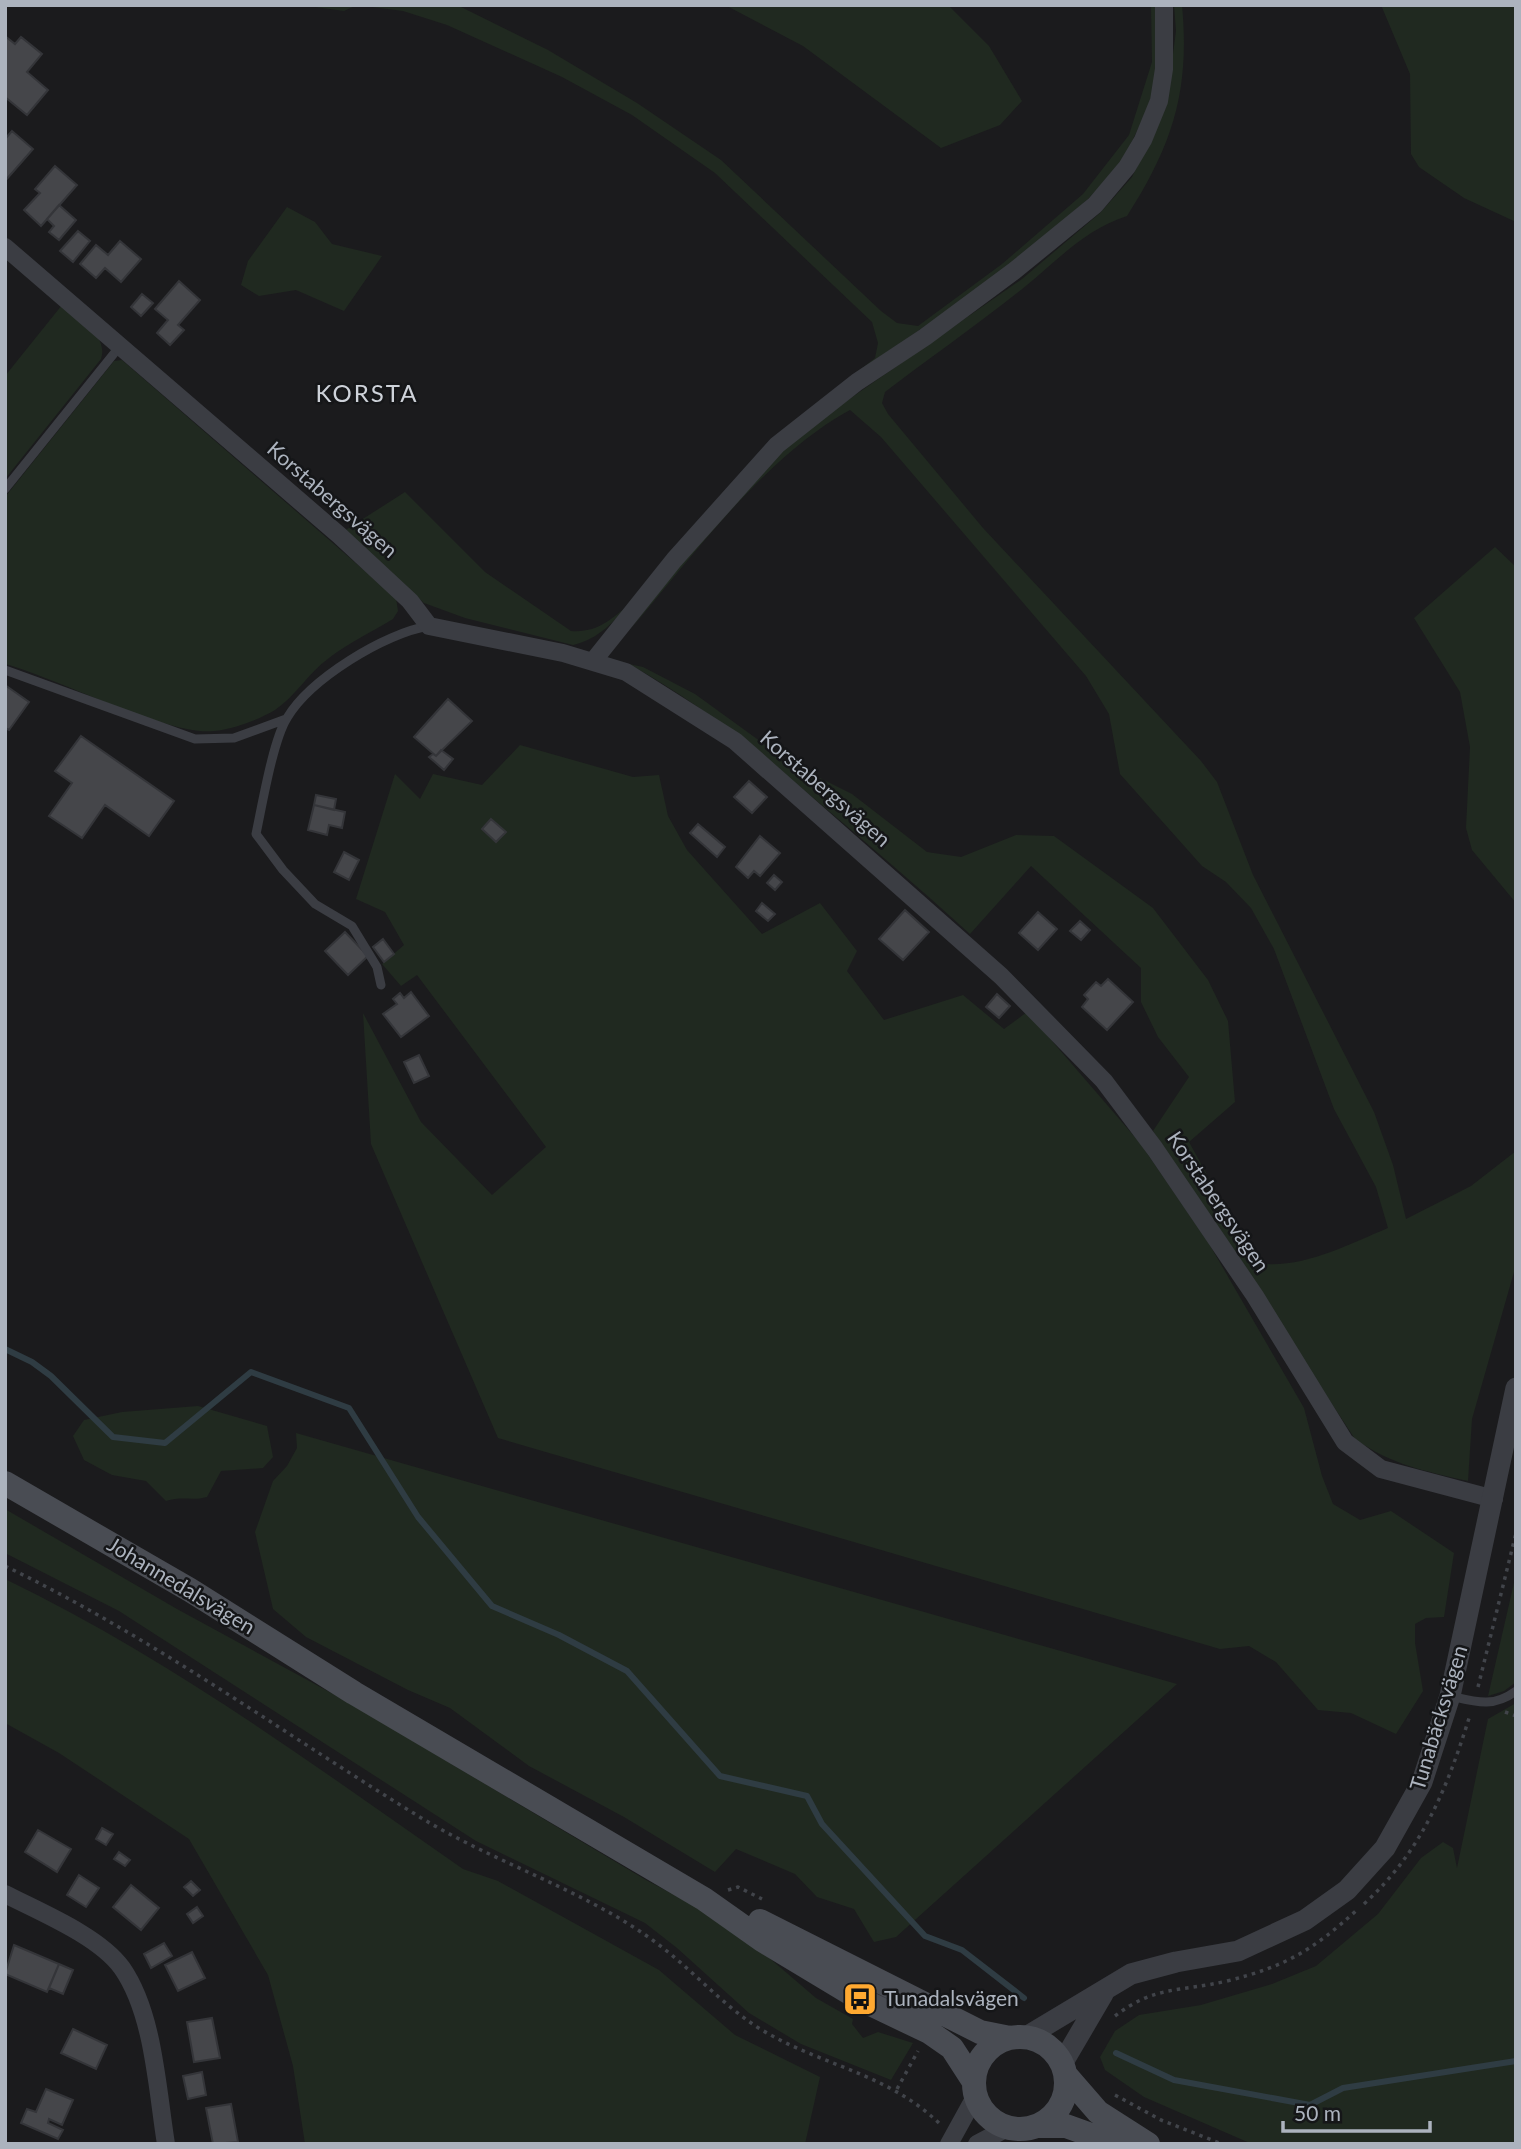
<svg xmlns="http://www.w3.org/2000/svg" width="1521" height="2149" font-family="Lato,sans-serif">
<rect width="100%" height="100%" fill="#1b1b1d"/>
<path fill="#202920" d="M301 5H457L548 50 637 103 721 160 881 311 897 323 918 326 1002 264 1083 194 1129 135 1152 62 1151 5H1155L1156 69 1152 100 1120 166 1087 200 1003 273 852 376 875 358 878 343 872 322 715 173 632 115 562 77 447 25 403 11 357 5 344 11Z
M725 5H948L989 46 1022 101 1000 125 941 148 803 46Z
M1174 5H1182C1190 90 1173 144 1127 216 1086 229 1060 258 1027 285 981 322 932 356 885 392L882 403 888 414 983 528 1201 761 1217 782 1253 875 1374 1112 1393 1165 1406 1219 1471 1186 1516 1151V1265L1472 1419 1468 1481C1425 1471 1392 1465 1355 1439L1153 1131 1189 1077 1158 1037 1141 1002V968L1031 866 970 934C916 885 861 838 805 791 749 744 693 699 629 664L643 667 695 694 790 763 852 794 927 852 961 857 1016 835 1054 836 1153 908 1208 980 1228 1021 1235 1102 1189 1142 1256 1263C1301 1270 1347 1245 1388 1228L1376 1187 1334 1109 1274 949 1251 908 1226 882 1202 866 1120 774 1109 714 1086 676 881 437 850 410C765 456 692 557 630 630L678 567 750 482 802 432 1022 279 1100 213 1132 177 1166 107 1176 31Z
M1381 5H1516V222L1464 198 1419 167 1411 154 1410 74Z
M287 207 315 222 332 244 382 256 344 311 296 290 259 296 241 285 248 261Z
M62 305C78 319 109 335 101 359L5 479V376Z
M122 360 396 598 398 611 393 619C372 632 348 643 329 658 308 673 296 696 275 710 258 720 234 729 214 731 167 736 58 678 5 664V497L114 361Z
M405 492 485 572 571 631C598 633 611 619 631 603 613 622 599 639 573 645L465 618 424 603 344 531Z
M1495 547 1516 567V903L1472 850 1466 828 1470 747 1460 692 1414 618Z
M520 745 633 777 659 775 668 816 687 850 762 934 820 903 857 951 847 971 884 1020 963 995 1004 1029 1027 1012 1140 1143 1208 1242 1304 1408 1322 1476 1333 1504 1360 1520 1391 1511 1454 1553 1444 1617 1426 1618 1415 1624V1643L1423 1691 1396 1734 1351 1713 1318 1710 1276 1662 1249 1646 1220 1649 498 1438 371 1144 363 1013 421 1122 492 1195 546 1147 417 975 401 986 382 964 404 945 385 912 356 899 395 774 420 799 433 774 482 785Z
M198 1406 267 1426 273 1457 263 1468 221 1471 207 1497C193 1501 181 1496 166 1501L146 1481 112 1475 84 1460 73 1436 84 1420 122 1412Z
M296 1433 1177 1684 896 1937 874 1942 854 1909 817 1897 795 1874 736 1849 715 1872 624 1817 529 1766 450 1708 408 1690 306 1637 273 1609 255 1532 273 1481 287 1466 297 1448Z
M5 1509 177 1609 346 1701 646 1880 697 1907 761 1951 816 1998 853 2019 852 2024 863 2038 878 2032 913 2043 891 2080 801 2044 749 2013 677 1948 645 1923 476 1841 119 1611 5 1553Z
M1516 1574V1682L1504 1691 1488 1696Z
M5 1579C169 1658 315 1766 463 1869L498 1881 659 1970 735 2035 820 2077 805 2144H305L293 2066 268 1975 189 1839 59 1753 5 1723Z
M1516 1703V2144H1252L1144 2097 1105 2070 1100 2057 1115 2031 1139 2015 1201 2005 1272 1984 1316 1966 1378 1914 1421 1858 1443 1842 1453 1848 1457 1868 1488 1719Z"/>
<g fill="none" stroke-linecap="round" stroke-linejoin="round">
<path stroke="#2f3c43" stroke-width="6" d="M5 1349 32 1362 51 1376 113 1437 165 1443 251 1372 349 1408 418 1517 492 1606 559 1635 627 1671 720 1776 807 1796 822 1824 925 1936 962 1950 1024 1998
M1116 2053 1174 2080 1310 2105 1343 2088 1516 2061"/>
</g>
<path fill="#45464a" stroke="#343539" stroke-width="2" d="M5 36 15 44 21 37 42 54 27 72 48 90 27 115 5 97Z
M12 131 33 149 5 181V139Z
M55 166 77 185 41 226 24 210 40 193 35 189Z
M59 205 76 220 59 240 49 232 54 226 47 219Z
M78 231 90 241 73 262 60 251Z
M120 241 141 259 121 282 105 268 96 278 80 264 96 245 108 255Z
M179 281 200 300 178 325 184 330 170 345 157 333 168 320 155 309Z
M142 294 153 303 141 316 131 307Z
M5 685 29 702 9 730 5 728Z
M448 699 472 721 436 756 414 737Z
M81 736 174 801 149 836 105 805 82 838 49 816 72 783 55 771Z
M441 750 453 759 444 770 429 757 433 754 436 756Z
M749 781 767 797 752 813 734 797Z
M316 795 336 799 334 810 314 805Z
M314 805 345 812 342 828 329 825 327 835 308 830Z
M491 819 506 832 496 842 482 829Z
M698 824 725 847 717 857 690 833Z
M760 836 780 853 760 876 754 871 748 878 736 867Z
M344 852 359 860 349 880 334 872Z
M774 875 782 882 775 890 767 883Z
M762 903 775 914 768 921 756 911Z
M905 910 929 932 903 960 879 939Z
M1038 912 1057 929 1038 950 1019 933Z
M1080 921 1090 930 1081 940 1070 931Z
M345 932 368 956 348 975 325 951Z
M383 939 394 954 384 962 373 947Z
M1108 979 1133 1002 1107 1030 1082 1007 1088 999 1084 995 1096 982 1101 986Z
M411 992 429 1016 401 1037 383 1014 397 1004 393 999 400 993 404 998Z
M997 994 1010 1006 999 1018 986 1007Z
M419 1055 429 1076 414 1083 404 1062Z
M102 1828 113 1834 106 1845 96 1839Z
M38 1830 71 1849 57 1872 25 1852Z
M119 1852 130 1860 125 1866 114 1859Z
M79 1875 99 1888 86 1907 67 1895Z
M191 1881 200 1890 193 1896 184 1887Z
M131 1885 159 1908 141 1930 113 1907Z
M197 1907 203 1916 193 1923 187 1914Z
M164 1943 172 1956 151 1968 144 1954Z
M14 1945 59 1964 47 1992 5 1974Z
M192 1952 205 1978 178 1991 165 1965Z
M59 1964 73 1970 63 1994 49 1988Z
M212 2018 220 2058 194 2062 187 2022Z
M73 2029 107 2045 96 2069 61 2053Z
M202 2072 206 2095 188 2099 183 2076Z
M46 2089 73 2100 62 2125 49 2119 48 2123 63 2130 58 2139 21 2123 27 2109 36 2112Z
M231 2104 238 2142 213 2144 206 2108Z"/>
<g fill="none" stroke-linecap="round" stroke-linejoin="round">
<path stroke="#41444a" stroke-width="3.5" stroke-dasharray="3.5 5" stroke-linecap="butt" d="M5 1566C152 1637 284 1734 423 1819 496 1863 583 1890 651 1939 689 1966 719 2002 757 2027 819 2066 885 2071 940 2124
M1478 1687 1516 1533
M1505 1712 1516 1716
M728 1890 738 1887 762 1899
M1364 1904C1422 1851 1447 1789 1470 1715
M1115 2016C1155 1985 1181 1992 1227 1981 1287 1966 1313 1950 1358 1909
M897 2089 918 2051
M1115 2095 1161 2120 1222 2144"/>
<path stroke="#3b3d43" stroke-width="9" d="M5 489 120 346
M5 670 195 739 234 738 286 719
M381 985 377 967 352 926 315 904 283 870 256 834C262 806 273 740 287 718 310 679 385 633 429 626
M1450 1696C1476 1702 1493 1708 1516 1691"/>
<path stroke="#3b3d43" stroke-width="18" d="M5 247 339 535 410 601 429 626 563 653 626 672 735 741 1001 976 1104 1081 1155 1149 1255 1296 1345 1442 1381 1469 1494 1499
M594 660 674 560 777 445 857 382 925 337 1014 271 1095 205 1127 167 1143 140 1159 101 1164 69V5
M5 1894C40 1912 99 1936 122 1968 154 2014 157 2089 166 2144
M949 2144 976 2095
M977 2144 1009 2127"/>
<path stroke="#3b3d43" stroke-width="21" d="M1026 2037 1131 1974 1176 1962 1238 1951 1305 1920 1347 1890 1385 1848 1422 1782 1450 1696 1516 1388
M1062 2064 1103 1994"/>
<path stroke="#494c53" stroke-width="24" d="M5 1483 190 1590 354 1693 704 1899 762 1940 860 1999 929 2032 952 2048 974 2082
M760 1921 980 2032 1010 2038
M974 2083a46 46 0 1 1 92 0a46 46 0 1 1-92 0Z
M1065 2074 1098 2112 1148 2144
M1036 2126H1066L1116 2144"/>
</g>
<defs>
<g id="bus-square" transform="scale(1.75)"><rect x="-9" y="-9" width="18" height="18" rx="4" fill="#ffa931" stroke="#151618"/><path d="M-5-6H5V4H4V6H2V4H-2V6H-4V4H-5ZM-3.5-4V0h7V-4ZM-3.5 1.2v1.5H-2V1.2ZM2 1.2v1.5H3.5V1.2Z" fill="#111"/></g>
</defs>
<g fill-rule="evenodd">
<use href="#bus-square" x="860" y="1999"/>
</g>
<g text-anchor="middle" stroke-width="5" stroke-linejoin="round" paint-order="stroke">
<g font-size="21" fill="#acb3be" stroke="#151618">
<text transform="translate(332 500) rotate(41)" y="7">Korstabergsvägen</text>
<text transform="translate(825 789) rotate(41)" y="7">Korstabergsvägen</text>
<text transform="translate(1218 1202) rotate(56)" y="7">Korstabergsvägen</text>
<text transform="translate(181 1586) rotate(31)" y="7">Johannedalsvägen</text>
<text transform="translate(1439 1718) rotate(-73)" y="7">Tunabäcksvägen</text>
</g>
<g font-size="21" fill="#acb3be" stroke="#151618" text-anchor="start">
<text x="884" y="2006">Tunadalsvägen</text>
</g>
<g font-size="24" letter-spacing="2" fill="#ced2d9" stroke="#151618">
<text x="367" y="402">KORSTA</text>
</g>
</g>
<rect width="1521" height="2149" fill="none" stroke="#acb3be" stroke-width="14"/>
<path d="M1283 2121v10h147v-10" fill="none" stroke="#acb3be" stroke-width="3.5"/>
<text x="1294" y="2121" font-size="21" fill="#acb3be" stroke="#151618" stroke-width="5" paint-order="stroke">50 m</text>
</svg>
